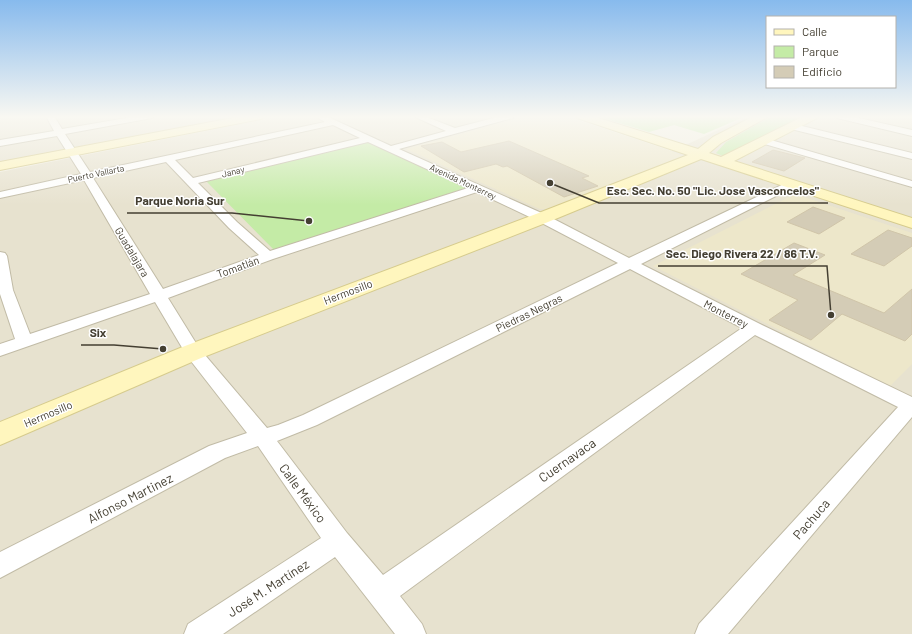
<svg xmlns="http://www.w3.org/2000/svg" width="912" height="634" font-family="Barlow,sans-serif">
<rect width="100%" height="100%" fill="#f2efe1"/>
<path fill="#e7e2cf" d="M0 116H241L0 162Z
M281 116H560L670 152 749 116H912V634H0V415L37 400 0 415V172Z"/>
<path fill="#ede7ca" d="M526 116H566L669 150 684 157 550 209H540L406 149Z
M795 194 912 233V364L890 386 653 266Z"/>
<path fill="#c4eba6" d="M596 116H746L704 134 674 125 649 132Z
M772 116H811L725 157 716 153 726 142Z
M367 141 471 190 275 251 206 181Z"/>
<path fill="#d4ccb6" stroke="#d0c5a9" d="M509 141 589 176 582 178 598 186 564 197 507 166 503 167 496 164 464 172 421 146 442 142 461 152Z
M773 150 805 158 784 171 752 162Z
M813 207 845 218 819 234 787 222Z
M888 230 912 238V246L884 266 851 254Z
M794 243 825 255 793 275 884 313 912 289V334L905 341 842 314 811 340 769 320 798 300 741 274Z"/>
<g fill="none" stroke-linecap="round" stroke-linejoin="round">
<g stroke="#c1bba6" stroke-width="2">
<path id="street" d="M46 116H54L62 129 138 116H156L152 118 65 134 90 172 325 122 315 116H326L391 146 446 131 413 116H424L455 128 501 116H514L513 118 399 149 546 215 629 258 788 182H796L797 184 796 186 641 264 760 324 912 397V417L728 634H695L699 624 898 407 755 335 400 596 422 624 426 634H395L335 557 223 634H184L188 624 321 538 258 446 225 458 0 578V552L209 446 247 433 187 356 155 302 0 356V344L15 339 0 294V252L5 253 7 256 13 290 30 334 150 294 84 180 0 198V192L81 174 57 136 0 146V140L54 131ZM333 125 360 138 193 178 175 160ZM368 142 468 188 270 251 237 222 198 183ZM166 162 229 228 259 255 163 289 93 178ZM477 192 538 221 618 263 303 415 278 425 267 428 199 348 168 298 273 259ZM630 269 742 328 383 575 347 533 277 441 317 425Z
M836 116H850L912 130V136L837 118Z
M794 124 912 153V159L791 129 790 127 791 125Z
M764 138 912 181V187L761 143 759 141Z"/>
</g>
<g stroke="#d6cb8d" stroke-width="2">
<path id="secondary" d="M243 116H267L261 119 0 170V162Z
M575 116H592L698 149 713 137 754 116H768L766 118 721 143 709 153 721 157 804 116H819L817 118 734 161 912 218V228L701 159 548 222 201 358 0 445V422L185 346 536 214 688 155 577 118Z"/>
</g>
<use href="#street" fill="#fff" fill-rule="evenodd"/>
<use href="#secondary" fill="#fff6be" fill-rule="evenodd"/>
</g>
<linearGradient id="sky" x2="0" y2="1"><stop stop-color="#87baed"/><stop offset="0.57" stop-color="#f9f8f2"/><stop offset="1" stop-color="#f9f8f2" stop-opacity="0"/></linearGradient>
<rect width="912" height="205" fill="url(#sky)"/>
<g text-anchor="middle" stroke-width="3" stroke-linejoin="round" paint-order="stroke">
<g font-size="9" fill="#443f32" stroke="#fff">
<text transform="translate(233 172) rotate(-14)" y="3">Janay</text>
<text transform="translate(96 174) rotate(-12)" y="3">Puerto Vallarta</text>
<text transform="translate(463 182) rotate(25)" y="3">Avenida Monterrey</text>
</g>
<g font-size="11" fill="#443f32" stroke="#fff">
<text transform="translate(132 252) rotate(59)" y="4">Guadalajara</text>
<text transform="translate(238 267) rotate(-20)" y="4">Tomatlán</text>
<text transform="translate(348 292) rotate(-21)" y="4">Hermosillo</text>
<text transform="translate(529 313) rotate(-26)" y="4">Piedras Negras</text>
<text transform="translate(726 314) rotate(27)" y="4">Monterrey</text>
<text transform="translate(48 414) rotate(-23)" y="4">Hermosillo</text>
</g>
<g font-size="13" fill="#443f32" stroke="#fff">
<text transform="translate(567 460) rotate(-35)" y="5">Cuernavaca</text>
<text transform="translate(303 493) rotate(54)" y="5">Calle México</text>
<text transform="translate(130 498) rotate(-27)" y="5">Alfonso Martinez</text>
<text transform="translate(811 519) rotate(-49)" y="5">Pachuca</text>
<text transform="translate(268 588) rotate(-33)" y="5">José M. Martínez</text>
</g>
</g>
<path fill="none" stroke="#443f32" stroke-width="1.5" d="M550 183L599 203H828M309 221L232 213H127M831 315L827 266H658M163 349L114 345H81"/>
<g fill="#443f32" stroke="#fff" stroke-width="1.5">
<circle cx="550" cy="183" r="4"/>
<circle cx="309" cy="221" r="4"/>
<circle cx="831" cy="315" r="4"/>
<circle cx="163" cy="349" r="4"/>
</g>
<g font-size="12" text-anchor="middle" font-weight="bold" fill="#443f32" stroke="#fff" stroke-width="3" stroke-linejoin="round" paint-order="stroke">
<text x="713" y="195">Esc. Sec. No. 50 "Lic. Jose Vasconcelos"</text>
<text x="180" y="205">Parque Noria Sur</text>
<text x="742" y="258">Sec. Diego Rivera 22 / 86 T.V.</text>
<text x="98" y="337">Six</text>
</g>
<rect x="766" y="16" width="130" height="72" fill="#ffffff" stroke="#b4b2ad"/>
<rect x="774" y="29" width="20" height="6" fill="#fff6be" stroke="#b4b2ad"/>
<text x="802" y="36" font-size="12" fill="#443f32">Calle</text>
<rect x="774" y="46" width="20" height="12" fill="#c4eba6" stroke="#b4b2ad"/>
<text x="802" y="56" font-size="12" fill="#443f32">Parque</text>
<rect x="774" y="66" width="20" height="12" fill="#d4ccb6" stroke="#b4b2ad"/>
<text x="802" y="76" font-size="12" fill="#443f32">Edificio</text>
</svg>
